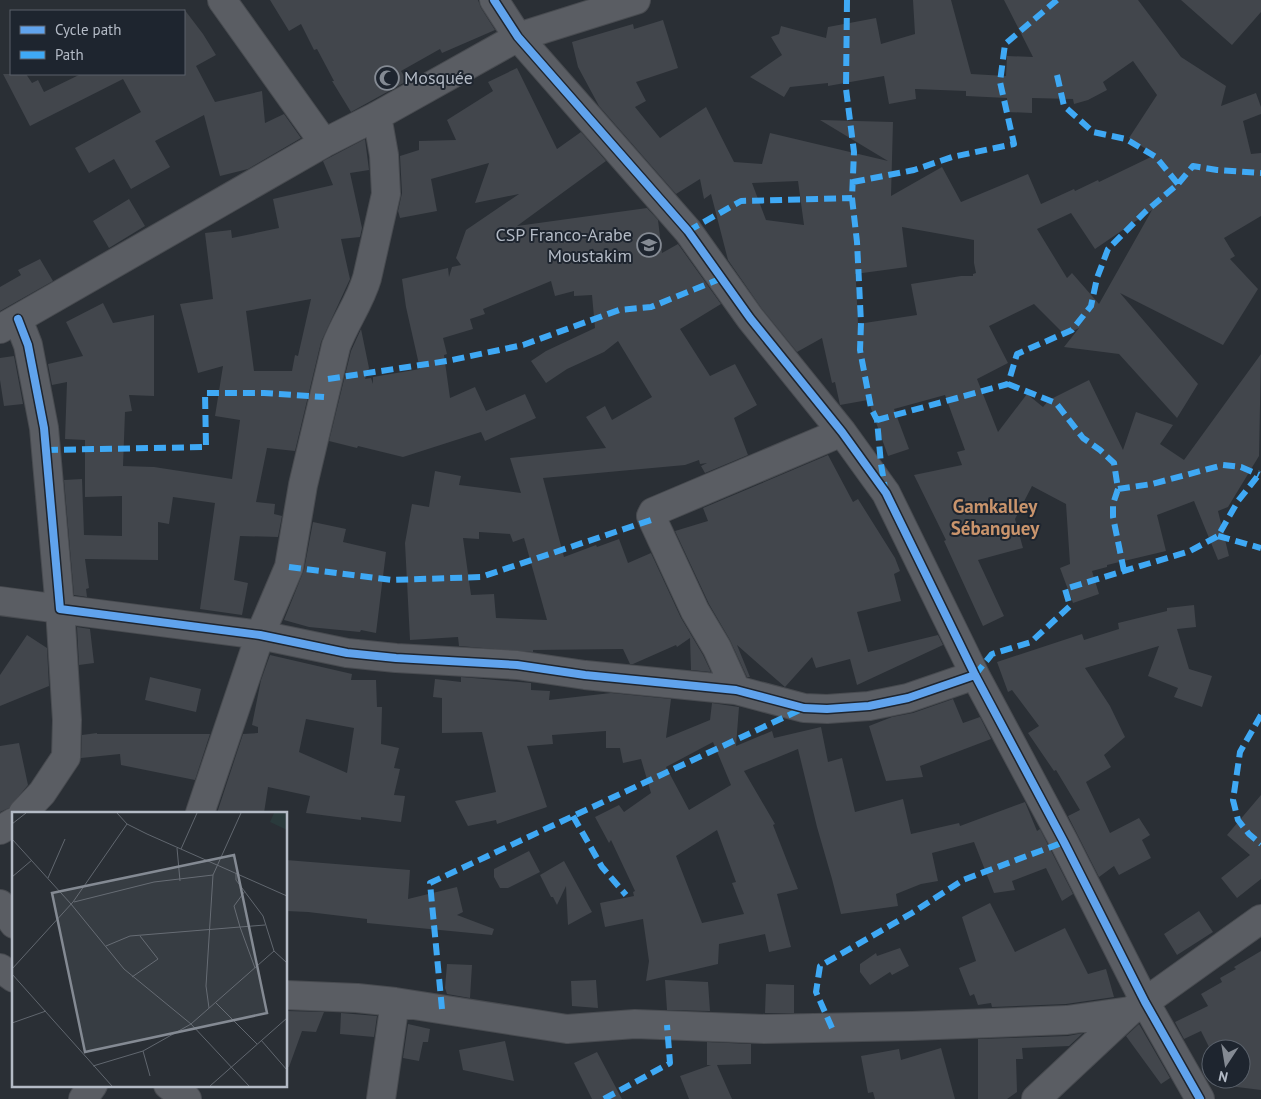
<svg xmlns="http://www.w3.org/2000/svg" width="1261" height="1099" font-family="'PT Sans',sans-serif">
<rect width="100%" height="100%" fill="#2a2f35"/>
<path fill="#42464c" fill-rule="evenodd" d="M270 0H478L481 8 495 30 442 53 440 49 401 71 407 81 351 112 332 81H334L317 49 314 50 301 24 289 31Z
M913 0H951L971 74 1006 76 1007 56 1033 57 1004 0H1138L1181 57 1226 86 1221 106 1256 93 1261 107V114L1243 121 1251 154 1261 153V216L1224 238 1235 256 1230 259 1258 289 1223 345 1120 293 1198 384 1177 418 1119 354 1064 347 1079 328 1065 335 1034 304 989 326 1008 363 977 379 998 432 1027 394 1043 407 1049 400 1089 380 1123 450 1136 412 1173 425 1160 444 1184 460 1261 354 1259 456 1228 507 1218 511 1229 556 1218 560 1194 501 1157 515 1166 551 1107 565V567L1092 571 1099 594 1073 603 1060 568 1070 564 1066 504 1032 486 1015 519 1023 548 978 560 1004 616 983 626 944 541 946 540 914 475 962 465 957 452 965 450 945 395 894 409 909 449 888 456 868 400 840 405 835 382 832 383 822 338 797 352 762 309 728 260 711 194 704 199 700 179 676 194 599 106 578 67 572 42 633 24 634 29 663 20 678 68 636 82 646 101 635 107 660 138 706 107 734 162 762 164 770 133 888 161 820 120 893 122 891 196 942 167 961 202 1028 174 1041 204 1074 189 1075 191 1098 180 1099 182 1155 155 1129 138 1157 95 1133 61 1103 82 1107 90 1088 100 1074 104 1073 99 1032 98V113L1007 112V98L966 96V91L915 89 916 99 889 104 884 76 828 86V83L790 87 784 97 750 77 782 55 771 37 779 34 781 26 826 38 828 27 876 18 881 44 915 34ZM798 181 804 225 766 220 752 183ZM1152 210 1099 304 1072 273 1067 278 1037 229 1071 213 1095 249ZM902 227 974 240V263L976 273 973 274V276H961L911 284 917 315 858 324 856 282 855 274 907 267Z
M1181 0H1261V12L1232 45Z
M184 9 203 34 216 55 196 66 215 102 262 91 265 123 284 114 301 138 248 169 220 176 204 115 155 141 170 167 131 189 114 159 89 173 75 148 141 112 123 79 30 126 3 74H26L32 83 38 80 44 92 81 74H184Z
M517 68 557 149 581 132 606 161 517 226 647 208 658 220 662 253 678 244 721 304 680 329 710 376 735 364 757 405 734 418 748 455 705 473 701 466 707 463 700 464 699 460 685 465 543 478 564 557 596 545 597 547 619 539 628 563 651 553 681 618 703 655 711 672 691 670 690 638 677 647 676 645 633 664H630L623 649 533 650V652L459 646 458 637 410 640 405 543 412 504 429 507 435 471 461 476 459 485 521 493 510 458 606 448 586 417 605 406 612 420 652 397 618 341 604 352 567 369 546 383 531 361 546 351 595 328 592 295 574 296V291L555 296 551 281 483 309 485 314 470 319 473 329 443 338 447 354 444 355 450 398 475 387 486 411 525 394 536 418 485 441 481 432 403 457 358 446 357 448 329 441 351 351 361 329 369 368 365 379 371 378 373 384V377L420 369 406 307 402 279 448 268 449 277 452 267 461 265 456 258 466 230 519 194 475 203 489 163 431 179 437 211 400 218 398 211 402 193 400 156 419 150V141L456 140 447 120 493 91 488 82ZM479 532 510 534 513 542 524 538 547 620 496 618 494 594 471 595 463 538 479 539Z
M365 139 369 170 350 173 362 228 360 237 341 239 350 279 321 342 295 451 267 448 256 502 275 504 274 514 282 516 278 537 240 536 234 580 248 583 242 615 200 609 215 503 173 497 169 524 158 522V560L85 559 89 588 86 589 87 597 74 595 64 480 82 479 84 535 122 536V496L85 497V440L65 439 67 382 52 385 48 364 83 356 66 322 103 303 113 323 154 315V396L129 395 132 411 125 412 123 466 154 467 232 479 240 420 215 416 223 366 198 373 180 304 213 299 205 233 231 230 232 238 279 228 273 199 333 185 323 161ZM311 299 298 356 295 355 292 371H254L246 311Z
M129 199 145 226 109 248 93 221Z
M40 259 53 281 0 311V287L21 275 18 270Z
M14 356 23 404 4 406 0 380V358Z
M828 455 853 502 858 499 895 558 900 571 894 574 901 601 857 612 868 652 938 635 943 645 857 685 850 659 816 668 812 657 785 687 737 645 750 677H747L730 640 709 604 675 531 708 521 703 508Z
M313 522 346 529 343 542 386 552 376 633 361 630 360 632 309 627 284 620 304 570Z
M1194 605 1196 627 1177 629 1189 669 1212 676 1202 707 1174 697 1178 688 1148 676 1159 646 1085 668 1110 706 1125 737 1104 755 1111 767 1086 782 1110 833 1139 818 1150 835 1142 840 1151 858 1119 875 1114 866 1099 877 1068 816 1080 810 1056 770 1054 771 1028 733 1039 726 1012 690 1008 692 997 662 1082 634 1084 640 1119 629 1118 623 1167 611V608Z
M77 627 90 629 94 663 79 665Z
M27 635 47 648 49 686 0 706V675Z
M270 655 352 674 351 680H376L377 707H382L381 744 399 748 394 768 400 769 394 795 405 796 401 822 361 817V820L306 813 310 796 268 787 264 813H217L243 734 258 733V727L252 725 261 680ZM306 719 354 728 347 773 299 752Z
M150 677 201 689 196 712 145 700Z
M461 677 531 683V690L550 691 549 700 611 693 671 699 666 738 710 720 712 703 739 707 736 746 772 731 774 738 821 727 828 762 842 758 855 812 903 799 911 834 959 823 960 826 1025 802 1037 831 1040 829 1073 894 1062 901 1046 868 1012 881 1015 890 994 893 974 842 932 853 938 881 921 884 896 894 898 906 841 914 832 879 817 827 798 749 744 771 775 824 773 825 798 889 777 894 791 947 769 952 765 934 719 944 718 964 646 981 649 961 643 919 605 927 600 903 634 896 633 892 635 891 611 840 609 843 595 817 619 805 624 812 651 793 641 759 623 763 620 748H606V731L552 735 553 744 527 746 547 807 497 824 496 820 468 826 455 801 496 792 482 732 442 733V698L433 697 435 679 461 682ZM713 742 731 785 689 810 666 767ZM717 830 736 882 732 883 744 914 702 923 676 856Z
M953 699 963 723 980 717 991 739 920 766 923 777 886 781 869 726 892 717 913 713Z
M97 733V734H210L195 780 121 765 120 754 81 758 82 735Z
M19 743 28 785 9 808 0 812V746Z
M1261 795V879L1237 898 1221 878 1250 855 1227 835Z
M529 851 540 872 508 888H500L494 877V869Z
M286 860 410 870 408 899 457 887 463 912 457 915 494 929 492 935 367 923V919L308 912 286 911Z
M564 861 592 912 568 925 566 886 557 905 553 897H551L540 875Z
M990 903 1015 952 1065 928 1088 974 1106 969 1114 997 1066 1004 992 1007 991 1003 978 1005 974 994 970 996 959 968 976 961 962 917Z
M1199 911 1213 932 1177 955 1164 934Z
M900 948 909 966 892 975 890 972 870 985 860 972V964L876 953 877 956Z
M1261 951V1090L1229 1086 1225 1079H1241V1049H1211V1051L1201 1031 1184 1039 1175 1022 1208 1006 1201 994 1222 982 1220 978 1236 969 1234 967Z
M447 964 472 965 470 998 447 994 445 988Z
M596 980 598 1008 572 1006 571 981Z
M665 980 708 982 710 1011 667 1010Z
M766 984 794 985V1013H765Z
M286 1011 324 1012 316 1032 302 1031 289 1067H286Z
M341 1013 377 1016 374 1037 340 1034Z
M408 1024 430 1029 428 1042H423L419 1061 403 1058Z
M1139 1024 1170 1078 1161 1084 1126 1036Z
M1083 1033 1069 1046 1022 1048 1023 1059H1016L1017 1092 1007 1099H978V1039L1068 1036Z
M505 1041 514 1081 463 1070 459 1050Z
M707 1042 751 1044V1064L717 1065 732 1099H689L680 1076 711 1065H707Z
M941 1048 955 1099H875L873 1092 868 1093 861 1056 899 1049 901 1060Z
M597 1052 622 1099H592L574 1063Z"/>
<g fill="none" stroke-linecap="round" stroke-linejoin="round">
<g stroke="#484b50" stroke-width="30">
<path id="street" d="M222 0 324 143
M494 0 518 37 688 231 750 318 842 432 886 493 975 675 1064 842 1145 1002 1200 1099
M18 319 28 345 44 428 60 609 260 635 347 653 396 658 517 665 585 675 736 690 804 708 827 709 869 706 908 698 975 675
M0 329 324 143 377 116 518 37 636 0
M0 601 60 609 67 720 66 757 42 793 23 813
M736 690 717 648 695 611 651 516 653 512 842 432
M200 813 260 635 289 567 303 485 336 346C345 322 360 302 367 278L386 194 384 155 377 116
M0 830 14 822
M0 904 14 924
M0 968 14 978
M286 995 357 998 395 1002 567 1029 635 1024 765 1029 912 1026 1067 1020 1130 1011
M168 1085 187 1099
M83 1099 93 1085
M381 1099 395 1002
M1036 1099 1130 1011 1145 1002 1261 919"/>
</g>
<use href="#street" stroke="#5a5d63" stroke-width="28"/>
<path stroke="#3fa9f5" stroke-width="6" stroke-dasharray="12 6" stroke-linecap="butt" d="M847 0 846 89 854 152 852 198 857 242 861 323 860 350 871 408 877 420 881 464 885 488
M1057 75 1064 106 1093 132 1126 139 1156 157 1178 184
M853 182 914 170 952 157 1014 144 1000 82 1005 44 1057 0
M688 231 741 201 852 198
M328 379 447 361 523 345 619 310 651 307 722 278
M1008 384 1056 403 1083 438 1100 450 1114 463 1118 489 1152 484 1223 465 1241 467 1259 475
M877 420 1008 384 1017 354 1072 330 1091 306 1097 278 1108 249 1145 212 1178 184 1193 166 1217 170 1261 173
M46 450 206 447 205 393H264L324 397
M1118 489 1113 504V517L1124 571
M1218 536 1261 548
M289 567 392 580 481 577 651 520
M975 675 992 654 1031 642 1070 606 1065 589 1190 551 1218 536 1238 501 1261 472
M1261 715 1240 752 1233 800 1238 820 1249 834 1261 844
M573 816 602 867 626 895
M442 1009 430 883 804 708
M832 1028 816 992 820 966 912 913 963 880 1064 842
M604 1099 670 1063 667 1025"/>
<g stroke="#1e252f" stroke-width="11">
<path id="cycleway" d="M494 0 518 37 688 231 750 318 842 432 886 493 975 675 1064 842 1145 1002 1200 1099
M18 319 28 345 44 428 60 609 260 635 347 653 396 658 517 665 585 675 736 690 804 708 827 709 869 706 908 698 975 675"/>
</g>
<use href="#cycleway" stroke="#60a3ed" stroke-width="8"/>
</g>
<defs>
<g id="mosque-ring" transform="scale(1.25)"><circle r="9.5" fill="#1e252f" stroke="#848a93" stroke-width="1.5"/><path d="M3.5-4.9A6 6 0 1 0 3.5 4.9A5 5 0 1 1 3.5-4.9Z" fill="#848a93"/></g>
<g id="school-ring" transform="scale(1.25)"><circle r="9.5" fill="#1e252f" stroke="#848a93" stroke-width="1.5"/><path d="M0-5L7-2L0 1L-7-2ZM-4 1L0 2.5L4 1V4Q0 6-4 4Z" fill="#848a93"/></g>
</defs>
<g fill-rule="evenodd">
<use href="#mosque-ring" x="387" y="78"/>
<use href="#school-ring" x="649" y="245"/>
</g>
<g text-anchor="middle" stroke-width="4" stroke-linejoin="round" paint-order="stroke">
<g font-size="18" fill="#b4bbc6" stroke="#1e252f" text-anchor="start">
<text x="404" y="84">Mosquée</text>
<text x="632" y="241" text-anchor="end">CSP Franco-Arabe<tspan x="632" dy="21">Moustakim</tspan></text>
</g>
<g font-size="19" font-weight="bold" fill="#c9946c" stroke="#1e252f">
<text x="995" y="513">Gamkalley<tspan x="995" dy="22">Sébanguey</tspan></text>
</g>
</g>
<g transform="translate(12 812)">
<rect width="275" height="275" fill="#2a2f35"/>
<path d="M262 1H275V18L258 10Z" fill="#2a3a3c"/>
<path fill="none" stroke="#61676f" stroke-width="1" d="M105 1 115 12 135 22 275 84M0 12 14 1M0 27 59 92 112 157 179 212 237 274M165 36 168 69M169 37 185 1M0 65 20 48M36 66 53 27M233 79 222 94 228 115 253 113M62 90 142 70 201 63M94 134 118 124 228 115 243 156M262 139 275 151M0 157 61 90 115 12M0 162 100 274M120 165 146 147 128 124M204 191 245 232M197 196 194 174 201 63 229 1M0 211 34 199M249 228 275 258M131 239 138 264M81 254 131 239 179 212 262 139 251 104 224 68V61M198 274 275 206"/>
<path fill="#848a93" fill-opacity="0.15" stroke="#848a93" stroke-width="2.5" d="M222 43 255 201 73 240 40 81Z"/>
<rect width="275" height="275" fill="none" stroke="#b4bbc6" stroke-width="2.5"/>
</g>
<rect x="10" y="10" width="175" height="65" fill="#1e252f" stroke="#5a616b"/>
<rect x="20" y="26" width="25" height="8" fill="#60a3ed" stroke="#5a616b"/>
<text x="55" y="35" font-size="15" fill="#b4bbc6">Cycle path</text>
<rect x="20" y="51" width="25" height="8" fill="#3fa9f5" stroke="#5a616b"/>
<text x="55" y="60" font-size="15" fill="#b4bbc6">Path</text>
<g transform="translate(1226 1064) rotate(192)"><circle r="24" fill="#1e252f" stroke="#5a616b"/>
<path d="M0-4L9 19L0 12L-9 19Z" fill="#848a93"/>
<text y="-8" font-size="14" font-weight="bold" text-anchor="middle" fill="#b4bbc6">N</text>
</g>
</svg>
